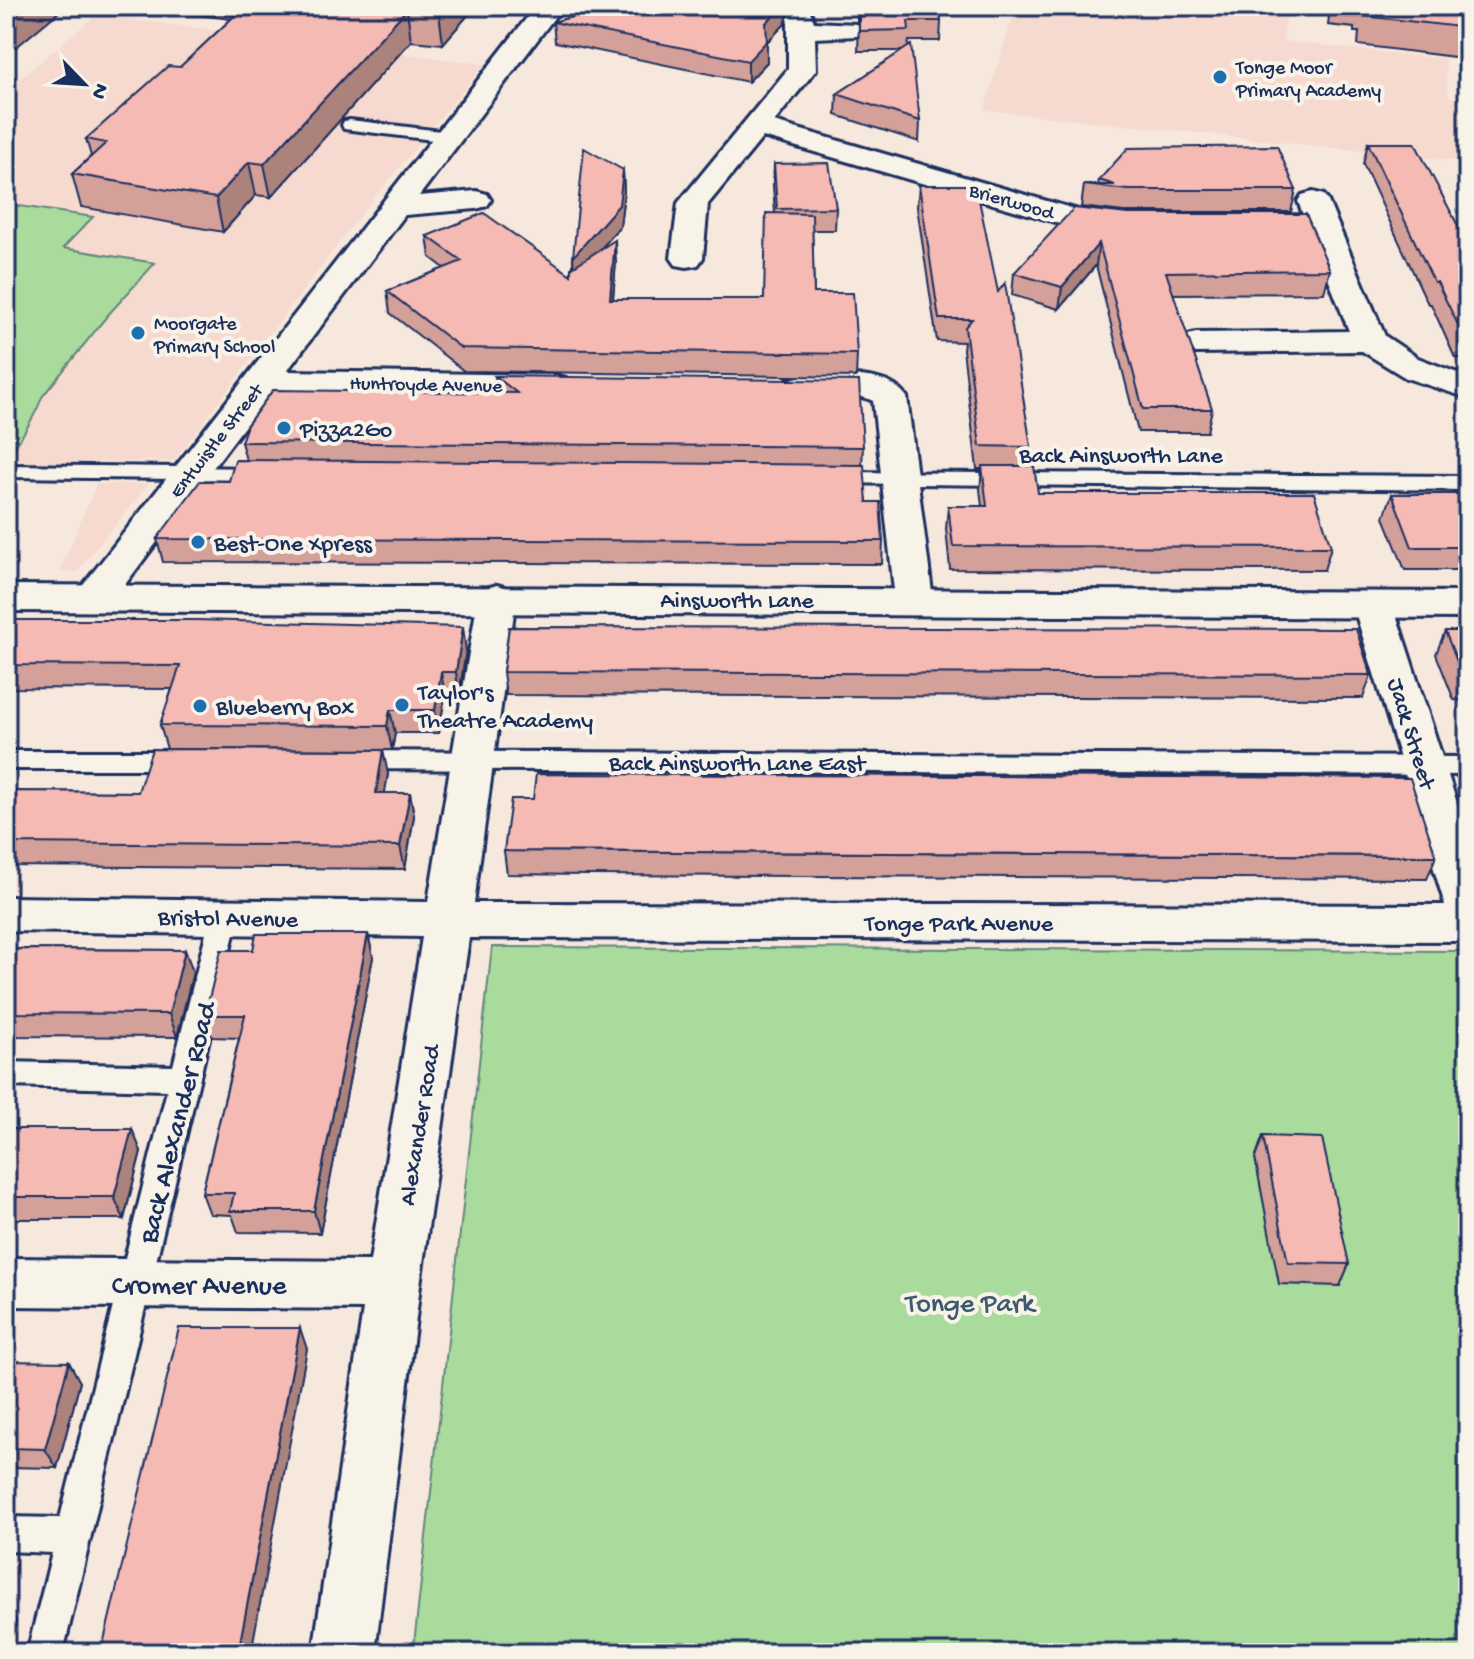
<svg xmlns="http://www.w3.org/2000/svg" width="1474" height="1659" font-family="'Gochi Hand',sans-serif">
<rect width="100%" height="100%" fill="#f7e8dd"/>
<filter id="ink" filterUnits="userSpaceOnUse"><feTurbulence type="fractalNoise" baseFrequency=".0125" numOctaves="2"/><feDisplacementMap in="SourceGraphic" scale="16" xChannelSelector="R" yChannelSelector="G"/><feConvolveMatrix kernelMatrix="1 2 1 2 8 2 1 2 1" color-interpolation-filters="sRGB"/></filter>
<g filter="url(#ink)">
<path fill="#f6dad0" d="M1016 6 1288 8 1283 41 1445 59 1448 95 1468 108V182L1456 161 984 110Z
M96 15 485 64 368 205 174 461 6 463V91Z
M96 484H149L77 572 60 571Z"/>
<path fill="#a9db9c" stroke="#62857d" stroke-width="2" d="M6 204 93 217 63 248 155 263 107 316 42 397C35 419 18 440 7 461Z
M492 947 1468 951V1653H413Z"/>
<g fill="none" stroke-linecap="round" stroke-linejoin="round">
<g stroke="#1b2f5e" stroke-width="6">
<path id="lane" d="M350 120 449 132 458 137 449 142 344 129 342 125 344 121Z
M6 465 264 468 275 474 264 480 6 477Z
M832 472 1468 476V490L824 483 821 478Z
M6 751H184L193 754 197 760 193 766 184 769H6Z
M352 751 1468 757V775L352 769 343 766 339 760 343 754Z
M224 907 234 910 238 917 63 1653H27L52 1553 6 1551V1517L60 1518 167 1090 6 1086V1062L173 1066 210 917 214 910Z"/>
</g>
<g stroke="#1b2f5e" stroke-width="6">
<path id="street" d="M536 6H563L419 196 476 191 487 194 491 200 487 206 476 209 405 215 287 371 554 375 566 378 571 385 566 392 554 395 271 391 108 607 94 611 80 607 75 598 80 589Z
M801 9 810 11 814 22 857 24 861 30 857 36 815 38 816 70 774 122 1078 210 1134 217 1138 224 1134 231 1123 233 1076 228 763 137 708 204 703 258 698 265 687 267 676 265 671 258 678 203 788 69V17L792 11Z
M1313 192 1324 195 1328 201 1385 336 1418 358 1468 377V398L1406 378 1362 351 1196 353 1184 350 1179 343 1184 336 1196 333 1349 331 1310 233 1241 231 1237 224 1241 217 1303 215 1298 201 1302 195Z
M799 377C831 377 886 367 907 397L933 600 928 609 914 613 900 609 895 600 873 401C848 389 814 401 787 394L782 387 787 380Z
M497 585 511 589 516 598 474 903 1445 905 1353 605 1359 596 1373 592 1387 596 1393 605 1468 837V941L469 938 420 1285 375 1653H313L363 1309 6 1306V1258L370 1261 422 937 6 931V897L428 902 478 598 483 589Z"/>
</g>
<g stroke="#1b2f5e" stroke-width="6">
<path id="secondary" d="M6 585 1468 592V618L6 611Z"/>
</g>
<use href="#lane" fill="#f7f3e8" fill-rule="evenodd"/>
<use href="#street" fill="#f7f3e8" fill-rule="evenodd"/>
<use href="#secondary" fill="#f7f3e8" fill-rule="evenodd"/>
</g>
<path fill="#d3a09a" stroke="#1b2f5e" stroke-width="2" d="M127 6H476L443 44 411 41 271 197 256 195 223 232 81 207 72 174 91 156 86 139 180 67 231 19Z
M614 6H802L790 9 785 24 767 42V62L748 82 555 42 553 22Z
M857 6H965L951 12H940L941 21 940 41H909L908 47 920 121 919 142 836 115 837 94 902 51H858L859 23 857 21Z
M1330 6H1468V95L1462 58 1358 45 1359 32H1354V28L1328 25Z
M1368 143 1468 245V358H1455L1431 304H1428L1363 164Z
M774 164 836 208 835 230H812L814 293 857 354 856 377 464 371 390 313 387 291 444 268 430 257 427 236 571 275 573 267V257L623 170 624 192 620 227 600 249 616 262 613 299H764L775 213 773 186Z
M1099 180 1296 190 1291 212H1124L1081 207 1084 185H1098Z
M919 185 1031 447 1028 466 1038 493 1331 547 1324 570 950 569 946 529 948 506H982L980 489 982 469H977L963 349 964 342 937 341 917 207Z
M1128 214 1330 270 1324 293 1173 294 1212 409 1207 432H1138L1096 265 1059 309 1012 295 1014 273Z
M495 376 863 447 862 465 867 502 883 541 882 564 163 562 157 539 229 481 246 460 241 442 497 393Z
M1392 494H1468V570H1405L1384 517Z
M6 620 466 650 459 695H445L439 733H395L392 750 167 749 160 725 172 689 6 688Z
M509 627 1371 675 1363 698 506 695 503 672Z
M1445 631H1468V701L1454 700 1436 654Z
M388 774 384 793H410L414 816 405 869 6 866V791L138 792Z
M504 851 1436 856 1427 879 587 875 507 874Z
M368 934 373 957 320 1233 238 1232 232 1215 210 1214 202 1193 239 1038 212 1037 205 1015 253 950Z
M6 949 185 950 193 972 177 1037 6 1036Z
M6 1129 141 1151 124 1219H6Z
M1263 1136 1349 1264 1340 1286 1279 1284 1255 1158Z
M6 1361 80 1382 57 1468 6 1467Z"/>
<path fill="#ac827d" stroke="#1b2f5e" stroke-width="2" d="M20 6H66L8 54 6 46V17Z
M445 6H476L443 44 439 13Z
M783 6H802L790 9 785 24 767 42V62L748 82V61L766 23Z
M951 6H965L951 12Z
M407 9 411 41 271 197 264 164Z
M249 162 256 195 223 232 216 198Z
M623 170 624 192 620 227 574 279 573 257Z
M615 240 616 262 611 321 610 299Z
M1099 243 1096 265 1059 309 1062 287Z
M463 627 466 650 459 695 456 672Z
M441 672 445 695 439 733 435 710Z
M390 710 395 733 392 750 387 726Z
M383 750 388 774 381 816 376 793Z
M410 793 414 816 405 869 400 846Z
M368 934 373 957 320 1233 314 1211Z
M185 950 193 972 177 1037 169 1014Z
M132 1129 141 1151 124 1219 114 1197Z
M300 1328 307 1349 251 1653H238Z
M69 1362 80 1382 57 1468 45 1449Z
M6 1607 16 1621 7 1653H6Z"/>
<path fill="#f5bab3" stroke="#1b2f5e" stroke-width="2" d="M6 6H20L6 17Z
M245 6H445L439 13 407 9 264 164 249 162 216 198 72 174 106 143 86 139 168 66 180 67Z
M614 6H783L766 23 767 41 748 61 553 22Z
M863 6H939L941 21H908L909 30 859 31V18L864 8Z
M1366 6H1468V28L1365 16Z
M911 45 920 121 837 94Z
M1368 143H1415L1468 245V335H1463L1437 282H1434Z
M1277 146 1296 190H1128L1084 185H1115L1099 180 1128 148Z
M584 148 623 170 619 205 573 257Z
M829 163 836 208 777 209 774 164Z
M919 185H976L998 292 1005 283 1031 447 980 446 965 327 972 319H939Z
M1074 208 1128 214H1306L1330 270 1166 272 1212 409H1143L1099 243 1062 287 1014 273Z
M484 213 571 275V268L615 240 610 299H764L766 213 812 214 814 293H853L857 354 461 348 387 291 462 261 427 236Z
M495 376 859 381 863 447 241 442 247 425 273 390 517 393Z
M235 460 864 465 867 502H880L883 541 157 539 200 481H229Z
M982 466H1034L1038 493H1314L1331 547 953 546 948 506H987Z
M1392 494H1468V547H1412Z
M6 620H195L463 627 456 672H441L435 710H390L387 726 160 725 180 666 6 665Z
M509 627 1356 629 1371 675 503 672Z
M1445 631H1468V677H1463Z
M152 749 383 750 376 793H410L400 846 6 843V791L138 792Z
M536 774 1410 778 1436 856 504 851 511 799H533Z
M256 934H368L314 1211H230L234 1193H202L245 1015H205L221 950H253Z
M6 949 185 950 169 1014 6 1013Z
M6 1129H132L114 1197H6Z
M1263 1136 1322 1138 1349 1264 1288 1263Z
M179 1328H300L238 1653H101Z
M6 1361 69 1362 45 1449 6 1448Z"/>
</g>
<g fill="#1f6fb2" stroke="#f7f3e8" stroke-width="3">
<circle cx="1220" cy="77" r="8"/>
<circle cx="138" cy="333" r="8"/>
<circle cx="284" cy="428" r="8"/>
<circle cx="198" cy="542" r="8"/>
<circle cx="402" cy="705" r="8"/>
<circle cx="200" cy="706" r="8"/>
</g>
<g text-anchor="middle" stroke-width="8" stroke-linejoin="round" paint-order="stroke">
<g font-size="20" fill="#1b2f5e" stroke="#f7f3e8" text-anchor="start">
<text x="1236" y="73">Tonge Moor<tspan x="1236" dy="23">Primary Academy</tspan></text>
<text x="154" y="329">Moorgate<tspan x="154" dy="23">Primary School</tspan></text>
</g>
<g font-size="20" fill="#1b2f5e" stroke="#f7f3e8">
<text transform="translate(1012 200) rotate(16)" y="7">Brierwood</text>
<text transform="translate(426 383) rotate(1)" y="7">Huntroyde Avenue</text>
<text transform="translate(215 440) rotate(-52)" y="7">Entwistle Street</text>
</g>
<g font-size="24" fill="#1b2f5e" stroke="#f7f3e8" text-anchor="start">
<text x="300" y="436">Pizza2Go</text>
<text x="214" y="550">Best-One Xpress</text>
<text x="418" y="699">Taylor's<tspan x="418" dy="28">Theatre Academy</tspan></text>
<text x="216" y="714">Blueberry Box</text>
</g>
<g font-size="24" fill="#1b2f5e" stroke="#f7f3e8">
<text x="1121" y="462">Back Ainsworth Lane</text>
<text x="737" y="607">Ainsworth Lane</text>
<text transform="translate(1413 733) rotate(73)" y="8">Jack Street</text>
<text x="737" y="770">Back Ainsworth Lane East</text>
<text transform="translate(228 917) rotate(1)" y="8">Bristol Avenue</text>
<text x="959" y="930">Tonge Park Avenue</text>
<text transform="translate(418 1125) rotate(-81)" y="8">Alexander Road</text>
</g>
<g font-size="28" fill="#1b2f5e" stroke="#f7f3e8">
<text transform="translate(175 1122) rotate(-76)" y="10">Back Alexander Road</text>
<text x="199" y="1293">Cromer Avenue</text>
</g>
<g font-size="28" fill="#3e5a6e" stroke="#f7f3e8">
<text x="970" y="1311">Tonge Park</text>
</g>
</g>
<rect width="1474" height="1659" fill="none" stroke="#f7f3e8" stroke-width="32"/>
<rect x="16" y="16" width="1442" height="1627" fill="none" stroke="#1b2f5e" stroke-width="3" filter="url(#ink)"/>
<g transform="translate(84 84) rotate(115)" stroke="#f7f3e8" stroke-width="6" paint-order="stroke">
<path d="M0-6L14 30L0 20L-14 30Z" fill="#1b2f5e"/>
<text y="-12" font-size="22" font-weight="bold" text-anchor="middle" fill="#1b2f5e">N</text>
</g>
</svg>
